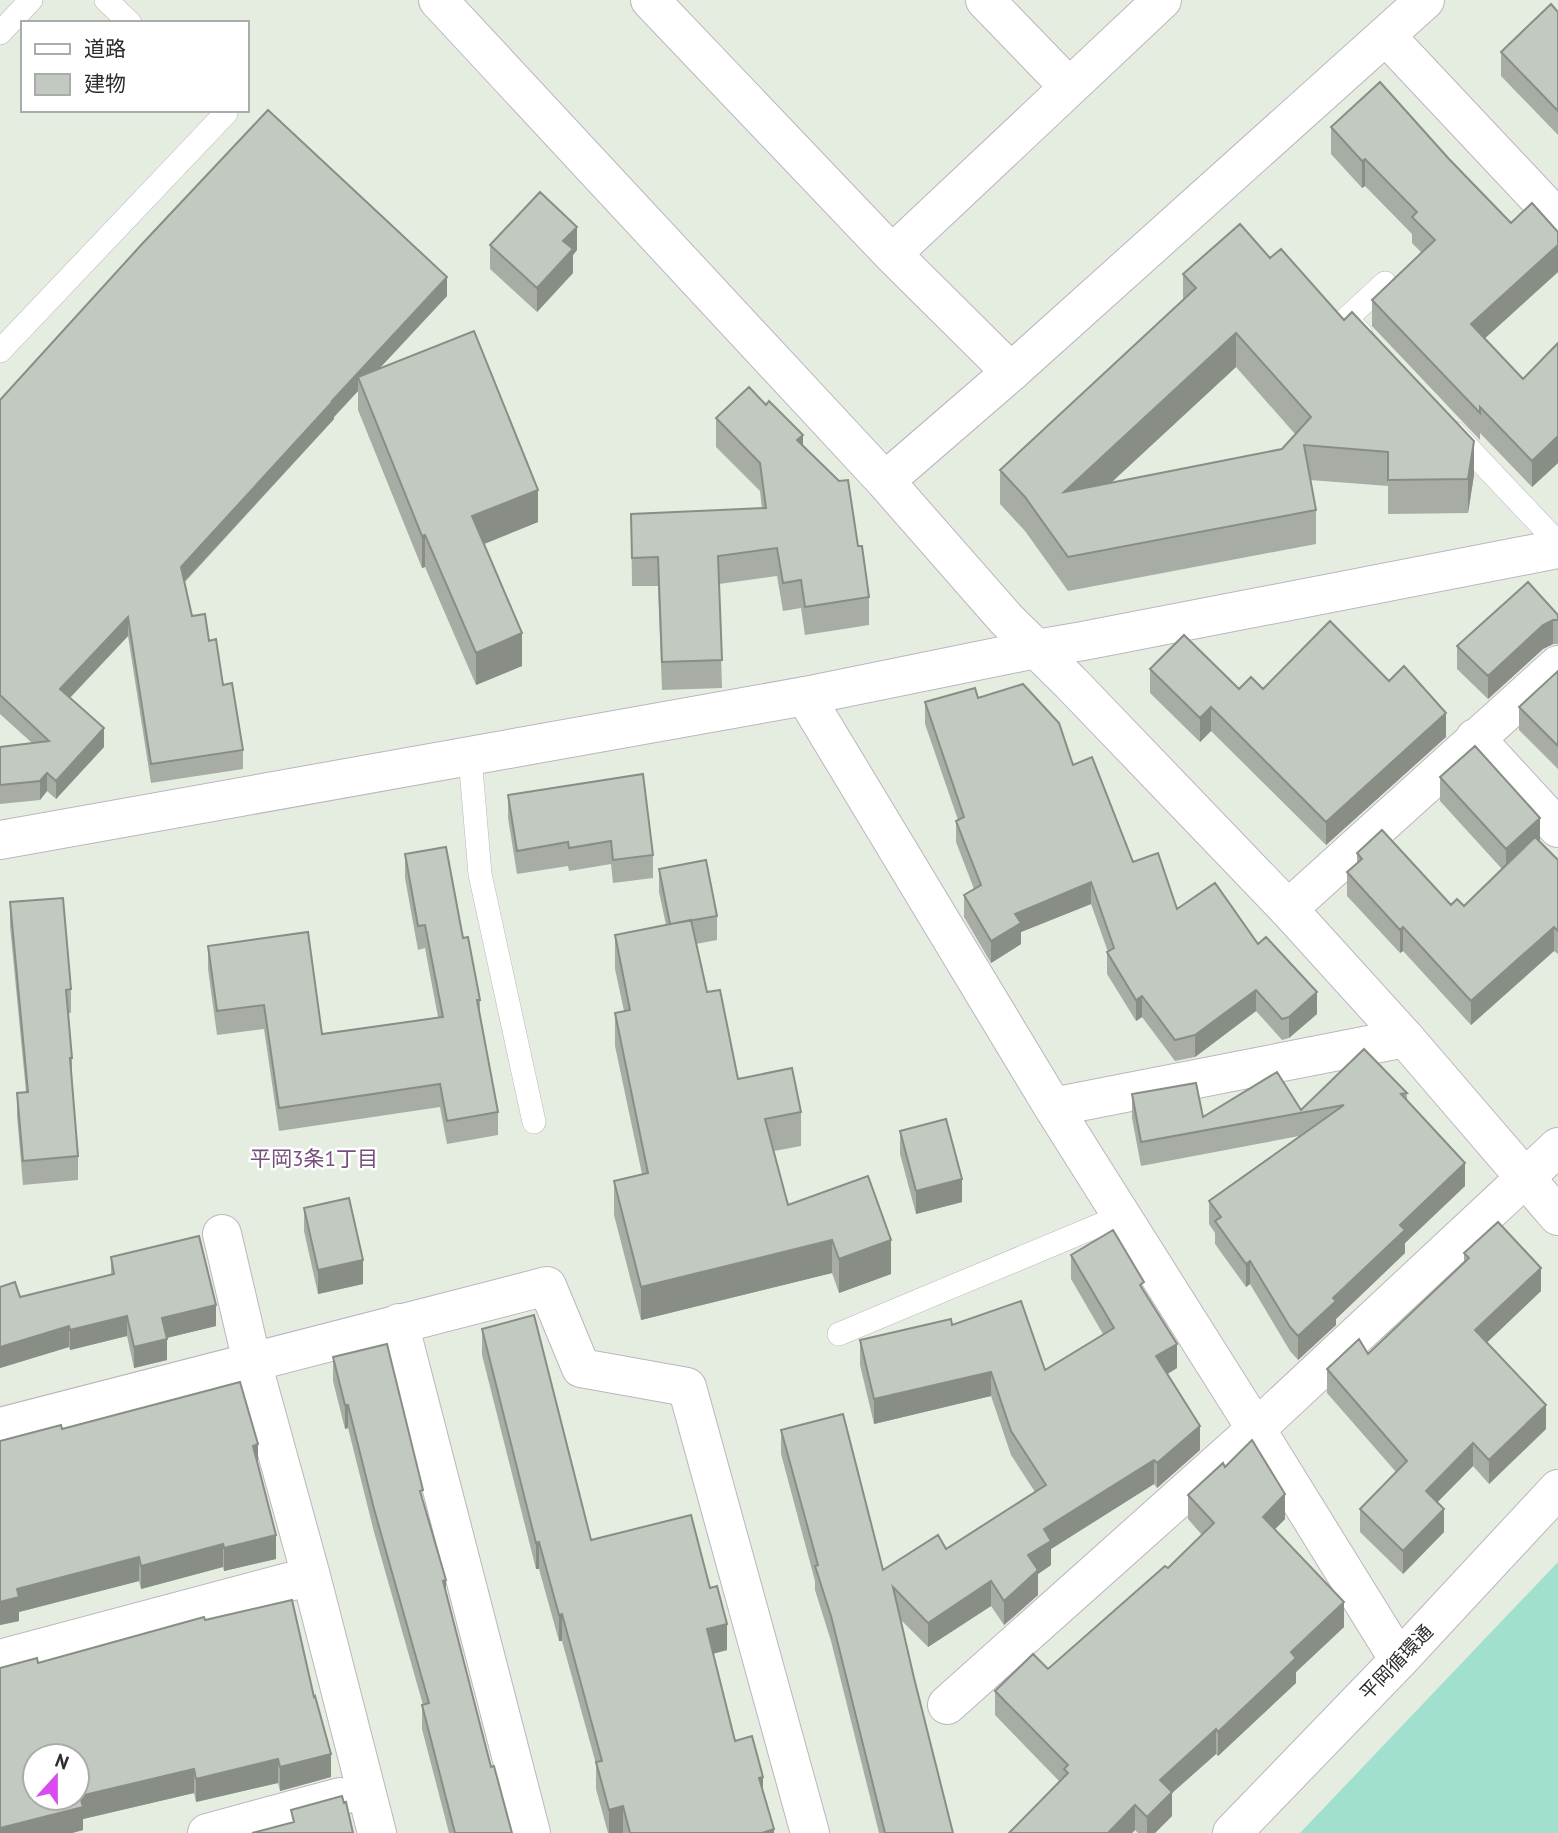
<svg xmlns="http://www.w3.org/2000/svg" width="1558" height="1833" font-family="'PT Sans','Noto Sans JP',sans-serif">
<rect width="100%" height="100%" fill="#e5ede1"/>
<path fill="#a1e0ce" d="M1558 1562V1833H1300Z"/>
<g fill="none" stroke-linecap="round" stroke-linejoin="round">
<g stroke="#beb4bf" stroke-width="24">
<path id="lane" d="M106 0 130 23
M0 33 31 0
M1361 334 1346 319 1385 283
M0 351 226 113 223 110
M1454 433 1558 543
M470 757 480 874 534 1122
M839 1334 1121 1216"/>
</g>
<g stroke="#beb4bf" stroke-width="40">
<path id="street" d="M650 0 892 254 1011 372
M985 0 1069 87
M1386 36 1558 219
M892 254 1162 0
M805 696 1053 1107 1256 1429 1399 1660
M1475 738 1558 828
M1288 909 1558 665
M1053 1107 1405 1038
M222 1234 252 1362 311 1576 377 1833
M399 1323 531 1833
M0 1427 547 1286 581 1368 687 1387 810 1833
M0 1659 311 1576
M947 1705 1256 1429 1558 1147
M207 1833 340 1797"/>
</g>
<g stroke="#beb4bf" stroke-width="40">
<path id="secondary" d="M438 0 885 481 1006 619 1071 683 1288 909 1405 1038 1558 1216
M885 481 1011 372 1425 0
M0 840 805 696 1036 649 1083 641 1558 549
M1232 1833 1399 1660 1558 1489"/>
</g>
<use href="#lane" stroke="#fff" stroke-width="23"/>
<use href="#street" stroke="#fff" stroke-width="38"/>
<use href="#secondary" stroke="#fff" stroke-width="38"/>
</g>
<path fill="#a7ada5" fill-rule="evenodd" d="M1558 12V135L1501 76V52Z
M1331 127 1449 159 1511 223 1558 232V272L1485 338 1523 379 1558 343V463L1532 487 1480 433V440L1372 326V300L1422 253 1412 243V234L1365 186 1362 188 1331 154Z
M490 245 577 250 573 255V273L537 312 490 269Z
M1270 258 1344 320 1474 475 1468 513 1388 514V486L1310 480 1316 510V544L1068 591 1025 531 1000 504V470L1183 300V274ZM1236 367 1295 434 1282 449 1111 483Z
M447 296 379 369 538 522 483 544 522 666 476 685 425 567 422 568 358 410V391L334 417V419L185 582 192 616 209 641 223 685 243 750V769L151 783 128 636 70 698 104 747 56 799 47 791 40 800 0 804V747L32 743 0 714V400Z
M716 418 803 445 858 546 869 597V625L805 635 801 608 783 611 777 576 719 584 722 688 662 690 658 586H632L631 514 762 509 760 491 716 447Z
M1558 615V644H1553L1543 649 1488 699 1457 669V646Z
M1150 669 1239 689H1263L1389 681 1446 737 1326 845 1211 731 1200 742 1150 693Z
M1558 671V769L1519 730V707Z
M978 698 1073 765 1133 862 1177 909 1258 944 1317 1014 1289 1038 1282 1040 1256 1011 1195 1057 1175 1061 1142 1017 1136 1021 1107 974V952H1108L1091 904 1021 932V944L991 963 964 917V895L974 889 956 842V821L958 820 925 724V702Z
M1440 777 1540 841 1558 860V954L1554 951 1471 1025 1403 951 1400 953 1347 896V872L1357 864V853L1451 905 1464 906 1502 869 1440 801Z
M508 795 653 855V878L613 883 611 864 569 871 568 866 517 874 508 818Z
M405 854 463 938 480 1000V1013L498 1112V1135L447 1144 440 1107 279 1131 264 1029 217 1035 208 969V946L322 1034 438 1017 425 948 418 950 405 878Z
M659 869 717 916V940L696 944 707 992 738 1079 801 1112V1146L774 1151 788 1205 891 1274 839 1293 832 1273 641 1320 614 1215V1181L642 1174 615 1046V1013L624 1011 615 969V935L666 925 659 892Z
M10 902 71 989V1013H68L72 1058V1081L78 1156V1180L23 1185 17 1116V1093L26 1092 10 926Z
M1407 1093V1101L1465 1186 1405 1243V1253L1336 1319V1325L1298 1360 1290 1351 1250 1284 1246 1287 1215 1244V1233L1209 1224V1201L1299 1136 1141 1166 1132 1118V1094L1203 1117 1301 1110Z
M900 1131 962 1202 916 1214 900 1154Z
M304 1208 363 1284 318 1294 304 1231Z
M1464 1253 1541 1291 1487 1342 1546 1429 1489 1484 1473 1466 1437 1502 1444 1532 1403 1574 1360 1532V1509L1396 1472 1327 1393V1369L1368 1354 1464 1262Z
M1071 1255 1144 1291 1177 1368 1167 1374 1200 1450 1157 1488 1154 1484 1051 1549V1565L1038 1574V1595L1004 1625 991 1606 928 1647 900 1619 914 1678 953 1833H879L831 1641 815 1590V1581L781 1454V1430L883 1570 946 1549 1035 1492 1011 1455 991 1396 874 1424 860 1365V1340L952 1325 1045 1370 1103 1334 1071 1279Z
M111 1257 216 1326 167 1338V1360L134 1368 127 1336 70 1350 69 1347 0 1368V1287L20 1297 111 1274Z
M482 1329 591 1540 727 1650 713 1654 735 1741 763 1792 774 1833H608L596 1789V1764L562 1641H559L539 1569H536L482 1355Z
M333 1357 423 1502 446 1595 491 1767 512 1833H449L422 1729V1705H423L374 1532 348 1428 345 1429 333 1381Z
M62 1429 258 1465 276 1559 224 1571 223 1567 141 1589 139 1581 19 1612V1621L0 1625Z
M1225 1467 1285 1519 1275 1529 1344 1627 1296 1672V1683L1218 1756 1216 1754 1172 1793V1816L1155 1833H1138L1135 1830 1132 1833H1009L1060 1782 995 1715V1691L1048 1669 1168 1568 1202 1535 1188 1519V1495Z
M205 1620 331 1777 280 1791 278 1783 196 1802 194 1793 83 1819V1830L72 1833H0L38 1663Z"/>
<path fill="#888d86" d="M1365 159V186L1362 188V161Z
M577 227V250L573 255V273L537 312V288L563 241Z
M1558 245V272L1471 351V324Z
M447 277V296L362 387 358 377V391L334 417V419L181 585V567L331 402Z
M1236 333V367L1064 526V492Z
M803 435V463L797 440Z
M1558 436V463L1532 487V461Z
M1474 441V475L1468 513V479Z
M538 490V522L472 549V516Z
M425 535V567L422 568V536Z
M128 617V636L60 708V689Z
M1553 620V644L1543 649 1488 699V676L1543 625Z
M522 633V666L476 685V653Z
M1211 707V731L1200 742V718Z
M1446 713V737L1326 845V822Z
M104 728V747L56 799V781Z
M47 773V791L40 800V781Z
M1540 818V841L1506 873V849Z
M1091 882V904L1021 932V944L991 963V941L1015 914Z
M1403 927V951L1400 953V930Z
M1554 927V951L1471 1025V1001Z
M1256 990V1011L1195 1057V1035Z
M1317 992V1014L1289 1038V1017Z
M1142 996V1017L1136 1021V1000Z
M1465 1163V1186L1405 1243V1253L1336 1319V1325L1298 1360V1336L1400 1225Z
M962 1179V1202L916 1214V1191Z
M832 1240V1273L641 1320V1287Z
M891 1240V1274L839 1293V1259Z
M363 1260V1284L318 1294V1270Z
M1250 1261V1284L1246 1287V1264Z
M1541 1268V1291L1475 1354V1330Z
M216 1305V1326L162 1339V1318Z
M127 1316V1336L70 1350V1330Z
M69 1326V1347L0 1368V1347Z
M167 1339V1360L134 1368V1347Z
M1177 1344V1368L1156 1381V1356Z
M991 1372V1396L874 1424V1399Z
M345 1405H348V1428L345 1429Z
M1546 1405V1429L1489 1484V1460Z
M1200 1426V1450L1157 1488V1463Z
M1473 1443V1466L1426 1514V1491Z
M258 1444V1468L253 1446Z
M1154 1460V1484L1051 1549V1565L1038 1574V1595L1004 1625V1601L1044 1529Z
M1285 1494V1519L1263 1541V1517Z
M1444 1509V1532L1403 1574V1551Z
M276 1535V1559L224 1571V1548Z
M539 1542V1569H536V1543Z
M223 1544V1567L141 1589V1566Z
M139 1557V1581L19 1612V1621L0 1625V1602L17 1589Z
M446 1580V1603L443 1581Z
M991 1581V1606L928 1647V1623Z
M1344 1602V1627L1296 1672V1683L1218 1756V1732L1291 1652Z
M562 1614V1641H559V1615Z
M727 1624V1650L707 1655V1629Z
M1216 1729V1754L1172 1793V1816L1155 1833H1147V1817L1160 1780Z
M331 1754V1777L280 1791V1767Z
M278 1759V1783L196 1802V1779Z
M194 1769V1793L83 1819V1830L72 1833H0V1828L80 1796Z
M763 1777V1803L759 1778Z
M1135 1805V1830L1132 1833H1108Z
M623 1806V1833H609V1810Z
M774 1829V1833H762Z"/>
<path fill="#c2c9c0" stroke="#888d86" stroke-width="2" fill-rule="evenodd" d="M1551 4 1558 12V111L1501 52Z
M1380 82 1449 159 1511 223 1532 203 1558 232V245L1471 324 1523 379 1558 343V436L1532 461 1480 407V413L1372 300 1435 240 1412 217 1417 212 1365 159 1362 161 1331 127Z
M268 110 447 277 331 402 334 400 181 567 192 616 205 614 209 641 216 639 223 685 232 683 243 750 151 764 128 617 60 689 104 728 56 781 47 773 40 781 0 785V747L49 741 0 695V400L142 244Z
M540 192 577 227 563 241 573 249 537 288 490 245Z
M1240 224 1270 258 1281 249 1344 320 1352 312 1474 441 1468 479 1388 480V452L1304 445 1316 510 1068 557 1025 497 1000 470 1196 288 1183 274ZM1236 333 1311 417 1282 449 1064 492Z
M474 331 538 490 472 516 522 633 476 653 425 535 422 536 358 377Z
M749 387 766 405 769 401 803 435 797 440 839 481 848 480 858 546H862L869 597 805 607 801 580 783 583 777 548 718 556 722 660 662 662 658 557 632 558 631 514 766 508 760 463 716 418Z
M1528 582 1558 615V620H1553L1543 625 1488 676 1457 646Z
M1330 621 1389 681 1404 666 1446 713 1326 822 1211 707 1200 718 1150 669 1184 635 1239 689 1251 677 1263 689Z
M1558 671V746L1519 707Z
M1023 684 1059 723 1073 765 1092 757 1133 862 1158 853 1177 909 1215 883 1258 944 1266 937 1317 992 1289 1017 1282 1019 1256 990 1195 1035 1175 1040 1142 996 1136 1000 1107 952 1114 948 1091 882 1015 914 1021 923 991 941 964 895 981 885 956 821 964 817 925 702 975 688 978 698Z
M1475 746 1540 818 1506 849 1440 777Z
M643 774 653 855 613 860 611 841 569 848 568 842 517 851 508 795Z
M1382 830 1451 905 1457 899 1464 906 1535 837 1558 860V931L1554 927 1471 1001 1403 927 1400 930 1347 872 1362 859 1357 853Z
M446 847 463 938 468 937 480 1000H477L498 1112 447 1121 440 1084 279 1108 264 1005 217 1011 208 946 308 932 322 1034 443 1017 425 925 418 926 405 854Z
M706 860 717 916 670 924 659 869Z
M63 898 71 989 66 990 72 1058H70L78 1156 23 1161 17 1093 28 1092 10 902Z
M691 920 707 992 720 990 738 1079 792 1068 801 1112 765 1119 788 1205 868 1176 891 1240 839 1259 832 1240 641 1287 614 1181 648 1173 615 1013 630 1010 615 935Z
M1364 1049 1407 1093 1401 1094 1465 1163 1400 1225 1405 1230 1333 1298 1336 1301 1298 1336 1290 1327 1250 1261 1246 1264 1215 1221 1221 1217 1209 1201 1344 1105 1141 1142 1132 1094 1196 1083 1203 1117 1277 1072 1301 1110Z
M946 1119 962 1179 916 1191 900 1131Z
M349 1198 363 1260 318 1270 304 1208Z
M1498 1222 1541 1268 1475 1330 1546 1405 1489 1460 1473 1443 1426 1491 1444 1509 1403 1551 1360 1509 1407 1461 1327 1369 1359 1339 1368 1354 1469 1258 1464 1253Z
M1113 1230 1144 1282 1140 1285 1177 1344 1156 1356 1200 1426 1157 1463 1154 1460 1044 1529 1051 1541 1028 1555 1038 1570 1004 1601 991 1581 928 1623 893 1587 914 1678 953 1833H885L831 1616 815 1566 818 1565 781 1430 843 1414 883 1570 938 1535 946 1549 1046 1485 1011 1431 991 1372 874 1399 860 1340 951 1319 952 1325 1021 1301 1045 1370 1114 1328 1071 1255Z
M199 1236 216 1305 162 1318 167 1339 134 1347 127 1316 70 1330 69 1326 0 1347V1287L15 1282 20 1297 114 1274 111 1257Z
M534 1315 591 1540 691 1515 710 1588 717 1586 727 1624 707 1629 735 1741 752 1736 763 1777 759 1778 774 1829 762 1833H630L623 1806 609 1810 596 1762 602 1761 562 1614 559 1615 539 1542 536 1543 482 1329Z
M387 1344 423 1490 420 1491 446 1580 443 1581 491 1767 494 1766 512 1833H455L422 1705 429 1703 374 1509 348 1405H345L333 1357Z
M240 1382 258 1444 253 1446 276 1535 224 1548 223 1544 141 1566 139 1557 17 1589 19 1597 0 1602V1441L61 1425 62 1429Z
M1252 1440 1285 1494 1263 1517 1344 1602 1291 1652 1296 1658 1218 1732 1216 1729 1160 1780 1172 1792 1147 1817 1135 1805 1108 1833H1009L1068 1773 1064 1769 1068 1765 995 1691 1033 1654 1048 1669 1165 1566 1168 1568 1214 1523 1188 1495 1223 1463 1225 1467Z
M292 1600 314 1697 315 1696 331 1754 280 1767 278 1759 196 1779 194 1769 80 1796 83 1807 0 1828V1668L37 1658 38 1663 204 1617 205 1620ZM35 1756H77V1798H35Z
M342 1796 344 1803 346 1802 353 1833H252L294 1822 291 1810Z"/>
<g text-anchor="middle" stroke-width="5" stroke-linejoin="round" paint-order="stroke">
<g font-size="19" fill="#2d2d2d" stroke="#fff">
<text transform="translate(1396 1662) rotate(-46)" y="7">平岡循環通</text>
</g>
<g font-size="21" fill="#764f7c" stroke="#fff">
<text x="314" y="1166">平岡3条1丁目</text>
</g>
</g>
<rect x="21" y="21" width="228" height="91" fill="#ffffff" stroke="#ababab" stroke-width="2"/>
<rect x="35" y="44" width="35" height="10" fill="#ffffff" stroke="#ababab" stroke-width="2"/>
<text x="84" y="56" font-size="21" fill="#2d2d2d">道路</text>
<rect x="35" y="74" width="35" height="21" fill="#c2c9c0" stroke="#ababab" stroke-width="2"/>
<text x="84" y="91" font-size="21" fill="#2d2d2d">建物</text>
<g transform="translate(56 1777) rotate(21)"><circle r="33" fill="#ffffff" stroke="#ababab" stroke-width="2"/>
<path d="M0-5L12 26L0 18L-12 26Z" fill="#d94bf0"/>
<text y="-10" font-size="19" font-weight="bold" text-anchor="middle" fill="#2d2d2d">N</text>
</g>
</svg>
